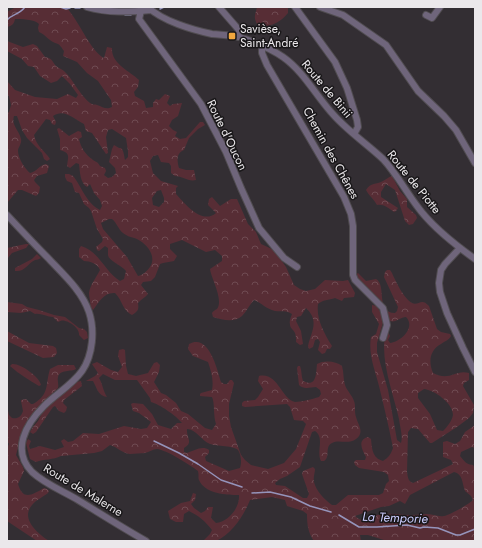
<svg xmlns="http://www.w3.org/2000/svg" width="482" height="548" font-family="Jost,sans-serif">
<defs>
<pattern id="forest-crowns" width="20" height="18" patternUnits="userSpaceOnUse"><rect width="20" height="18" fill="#572d35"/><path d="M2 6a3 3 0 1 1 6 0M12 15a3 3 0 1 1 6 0" fill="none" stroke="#6f4b52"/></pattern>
</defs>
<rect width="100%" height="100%" fill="#332e33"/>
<path fill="url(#forest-crowns)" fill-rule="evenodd" d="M16 7H66C78 19 91 52 104 58L107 47 112 48C111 64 130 71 139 80L138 87 134 92 135 96 144 101 146 108 153 107V103L156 99 159 100 165 94 170 96 167 103 170 106 173 104 182 103 178 116 172 120 169 126 173 130 177 132 175 136 180 139 186 138 200 122H203L205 125 198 129 189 138 184 150C176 153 177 161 179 168L186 170H194L196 180C188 182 183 176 175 176L171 173V166L169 163 161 162 158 155 153 156 150 161 153 173 161 181 178 186 176 188V194C185 204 202 225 216 213L208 205 209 199 212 197 220 206 231 199H237L248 224 256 232 261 244 274 250 286 267 294 285 300 289 306 291 315 289 325 280 343 281 348 280 355 293 354 297 344 298 342 301 335 298C329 300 322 300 318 304 316 319 324 333 332 346L330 349H327L325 353 322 354 318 350 320 342 318 339 315 340 313 347 309 349 308 346C311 332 320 321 306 308L301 316 297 317 296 321 301 331 303 344 300 345 296 342C297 328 290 331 290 324 289 321 291 317 292 314 286 310 281 312 275 311 266 309 262 303 254 300 250 304 246 312 242 316 234 323 223 320 213 317L212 313C213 311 215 310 217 309 224 300 211 278 210 269L222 261V256L215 250 206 252 182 240 170 244V249L177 256 174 261 163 263 160 264 155 277 151 281 143 282 141 285 148 294C145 298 141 299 138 303 139 310 138 311 132 315 122 310 123 301 115 293 104 292 99 302 93 310L90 306C91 302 89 298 89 293 90 285 96 278 100 270 98 264 90 261 84 261L79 257V249L81 246C99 251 105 272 120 281L124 279 126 271C122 266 108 260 108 255 108 253 108 250 108 248L105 246 99 251 97 250 96 247 102 242 103 239 97 229 91 211 89 208 84 204 79 193 75 192 72 183 67 181 65 177V174H69L73 176C82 187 86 203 100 210L102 206 100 200 94 193 90 184 87 187C80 183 80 172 79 164L76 163 70 168 67 166C68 157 71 153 60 150V139L57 129 59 128 69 136 78 131 81 132 82 137 79 139C81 148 85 154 93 160 96 162 98 162 100 166L105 168 106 171 104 175 108 178 112 177 116 173 115 168 109 162 112 149 114 145 119 148H121C124 151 124 156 125 160L128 157V151L126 138 112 129 108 130 106 137 108 153 106 154 92 133 86 131 84 124C74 119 64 108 53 116L56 122 55 125 52 124 50 120 46 119 34 135C36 146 45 151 50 159L47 161 44 159 42 153 27 138 22 130 17 116H14C11 125 19 130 21 139 22 144 18 147 18 151 18 158 25 169 30 173 37 172 39 165 46 164L49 166 47 173 37 176 34 180 35 182 40 187 39 193 36 196 22 190H18L7 203V113L9 112 11 105 9 96 7 95V81L15 90 35 97 57 99 68 94 76 98 78 95 70 84 62 76 57 81 51 83 40 76 34 67 28 66 22 59 7 51V41L23 47 33 44 37 46 45 57C52 58 52 61 56 66 58 68 62 69 64 71 73 79 82 99 92 104 94 105 95 104 97 105 103 107 106 110 112 107L111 100 98 81 87 73 77 62 63 56 64 51C57 40 58 46 50 40 46 37 45 35 39 32L38 28 39 24C34 19 21 19 15 19 14 24 12 26 7 27V12ZM161 190 164 198V202L159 207 153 205 152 198 157 191ZM109 219H112C117 223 118 229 123 233 128 237 132 237 137 239 147 244 157 256 150 267 147 271 143 275 138 276L127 257 103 229 101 223Z
M257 7H288V13C281 22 269 28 258 26 253 16 255 17 257 7Z
M392 176 400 191 407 199V207L416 215 417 218 413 224 409 225 405 221 395 190 386 184 381 192V197L398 208 396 211 394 212C388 208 384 204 377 205 374 199 369 196 366 190 371 182 376 185 383 181 387 179 388 177 392 176Z
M26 244H29L26 248 12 253 7 259V248Z
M37 254 41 258C39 259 37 260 35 260 27 264 25 272 15 271V268L32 259Z
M387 270H390L392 273C395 280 404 299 412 303 419 306 421 297 429 306L437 329 441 332 450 334 451 336C449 340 445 341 441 344 430 350 428 361 433 373 450 382 455 369 469 373V380L464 383 463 386 474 405 473 413 469 418 457 427 432 443H430L418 429 411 428 408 432 407 472C408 478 408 481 413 483L453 464 451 460 443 457V442L447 441 455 444 460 441 465 432 475 425V448L472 447 461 452 460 456C464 461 467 465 473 465L475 468V541H387L368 535H360L361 541H314C308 533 307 524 307 514L303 511 287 506 285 500 272 497 250 500C244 515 232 534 216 541 213 542 207 541 203 541L210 534 212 530C205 521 199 516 189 511L184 514 183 522H176L170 519 168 511 181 503 190 501 193 493 196 494 195 500 191 504 194 508 201 513 205 511 208 507H213L211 518 216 523C228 522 240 508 239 495 227 495 205 494 199 480 198 478 199 474 198 471 190 465 167 450 157 449 153 449 149 452 145 453 141 453 134 454 130 454 122 453 117 447 110 445L102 451 94 453 61 456C53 460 44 459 36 462L30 459 26 443 28 439 31 441 29 446 30 449 40 446 55 450 64 447 61 441 64 439 68 442 73 441 83 433 99 434 124 426 141 429 147 428 151 422 139 413 133 411 131 404 133 403 143 404 152 414 158 425 171 429 177 423H182C177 416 159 404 151 402L150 398 137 380H115L103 374 99 378C103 385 103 391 107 397 98 396 97 388 93 381H86L95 376 98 373 92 364 97 362 111 370 118 372 122 367 118 356 119 350 123 349 125 350 126 366 128 374 136 376 148 373 154 363 157 362 160 365 159 372 154 382 161 393 166 395 176 403 181 411 188 414 205 428 212 430 216 424C213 415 215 403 212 397L200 396V394L201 393 212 390C214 380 211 371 208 362L193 356 188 349 189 344C209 333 217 369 221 382L224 384H227L230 380H232L234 383 229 404V416L231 427 241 455 245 460 251 465 268 469 284 463 296 449 306 424 303 421 294 420 290 407 287 404 245 407 242 406V403L244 401 255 400 258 397 263 389 258 381 259 376C278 372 282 400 295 402 302 402 312 399 319 397L321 394 320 390 316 387C310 387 304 390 299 385L297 368 298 366H300C302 371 301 376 303 381 317 388 316 373 317 364 324 360 336 361 342 366 344 373 343 379 345 385 347 391 352 395 354 401 356 406 354 411 356 417 358 425 365 432 356 439 348 445 339 439 332 443 324 447 331 457 324 461H321C316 451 325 438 315 431L312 432 300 467 287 476 280 479 275 483 276 485 285 486 303 498H307L309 494 302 474 303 471 313 467 315 469C315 473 313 477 314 482 316 491 325 500 332 505H336L348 495H379L383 493 386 484 389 481 388 475 384 472 359 468 355 465 354 462 356 460H365L366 457C362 450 357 440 368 437L371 439C372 448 372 458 383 461 389 457 391 454 393 448 389 427 384 407 379 386 375 370 368 354 371 337L376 334 379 324 372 312V305L377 306 384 319 377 343V352L388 390 397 440 401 443C403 436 400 427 399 419 393 392 379 358 386 332H388L390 336 388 340 390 343C401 342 416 327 406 317 400 317 396 323 390 321L355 275 358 273 366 281 376 279C387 285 375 313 395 313L397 311 398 307 384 277 385 272ZM424 389C434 390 453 403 453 415 452 421 447 427 443 431L437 430 430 414 418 398V393ZM187 429C196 429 202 441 210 444 216 446 235 446 238 450 241 454 242 463 240 468L229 471 206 461 205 457 209 453V450C202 445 194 451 187 453L184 452V448C194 442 186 438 187 429ZM454 472C463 474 462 483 465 491L471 496 473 500C469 504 450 515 444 516 438 517 432 514 426 514 422 514 418 515 413 515 401 515 389 512 377 515 368 518 363 524 355 516L381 507 389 506 400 501 405 504 410 495Z
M7 302 22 304 27 307 39 310 54 315 65 317 79 328 84 329 87 332 88 338 84 340 79 335C80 329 71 322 65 321 63 320 60 321 58 322L53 317C47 317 41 313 35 314L30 311 21 313 7 312Z
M7 331 29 343 53 346 56 348 57 353 54 357 43 358 7 341Z
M12 364C20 363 40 377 41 385L39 386C29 380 19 374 10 366Z
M58 365H74L76 369C71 372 60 369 58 377 57 381 59 384 58 388L34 412 20 440 16 455 23 467 24 471 18 484C23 501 32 495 44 488L47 489 49 491 48 493C43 497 36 500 32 505 20 519 38 534 49 541H37L7 521V448L9 444 7 441V406L9 415 12 418C18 419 21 417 23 411L21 401V400L26 399 31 404H33C50 394 45 385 50 369Z
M81 381 82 386 64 400 63 403 67 407 66 411 64 413 59 411 55 406 53 407 36 432 33 434 30 432 33 427 38 421 41 415 49 405 76 382Z"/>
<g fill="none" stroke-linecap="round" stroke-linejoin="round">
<path stroke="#9594bb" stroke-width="1.5" d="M60 7 66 9 70 8
M75 8H80
M160 9 164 7
M125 15H131
M7 20C12 14 19 15 25 7
M154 441 179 453 198 464 221 480 242 487
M252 493 270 492 291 497 310 506 331 512
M339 515 359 527H377L407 525 420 528 424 527 438 528 456 535H460L475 529"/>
<g stroke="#504c50" stroke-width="8">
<path id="minor" d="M87 7C108 13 129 12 151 10
M148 7C162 21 193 30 212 34 221 35 230 35 239 37 255 42 270 48 283 57 303 71 315 94 331 112 346 130 366 143 383 159 396 173 405 190 417 206 432 227 454 244 475 259
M219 7 239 30 238 37
M295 7 335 62 347 88 357 120 358 127 354 134
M320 7 343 15 386 45 418 91 444 116 456 130 475 163
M141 11 139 19 201 104 226 152 241 188 259 228 284 258 297 267
M426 15 432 18 440 7
M262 45V53L267 65 344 197 351 214 353 226V275L355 280 383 308 387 325 383 338
M7 215C21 230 35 245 49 259 64 275 82 291 89 312 95 330 93 355 82 371 72 385 56 394 44 406 26 424 11 450 32 472 45 484 63 491 78 500 101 514 123 528 146 541
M460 248 445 264 441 270 439 283 440 292 447 313 463 348 475 372"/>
</g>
<use href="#minor" stroke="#6f657b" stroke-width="6"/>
</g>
<rect fill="#f0a63e" stroke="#191719" stroke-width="1.5" x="228" y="32" width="8" height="8" rx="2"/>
<g text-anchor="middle" stroke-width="3" stroke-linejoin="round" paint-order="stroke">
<g font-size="12" fill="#ebe8eb" stroke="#191719" text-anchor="start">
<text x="240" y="33">Savièse,<tspan x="240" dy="14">Saint-André</tspan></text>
</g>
<g font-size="12" fill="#ebe8eb" stroke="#191719">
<text transform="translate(327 89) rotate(50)" y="4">Route de Binii</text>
<text transform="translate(227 135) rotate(64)" y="4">Route d'Oucon</text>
<text transform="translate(331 153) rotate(61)" y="4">Chemin des Chênes</text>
<text transform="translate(414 182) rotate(51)" y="4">Route de Piotte</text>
<text transform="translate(83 490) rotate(31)" y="4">Route de Malerne</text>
</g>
<g font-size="13" font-style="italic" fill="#cacbfc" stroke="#191719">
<text transform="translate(395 517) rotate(2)" y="5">La Temporie</text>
</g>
</g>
<rect width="482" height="548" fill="none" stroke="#ebe8eb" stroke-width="16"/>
</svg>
